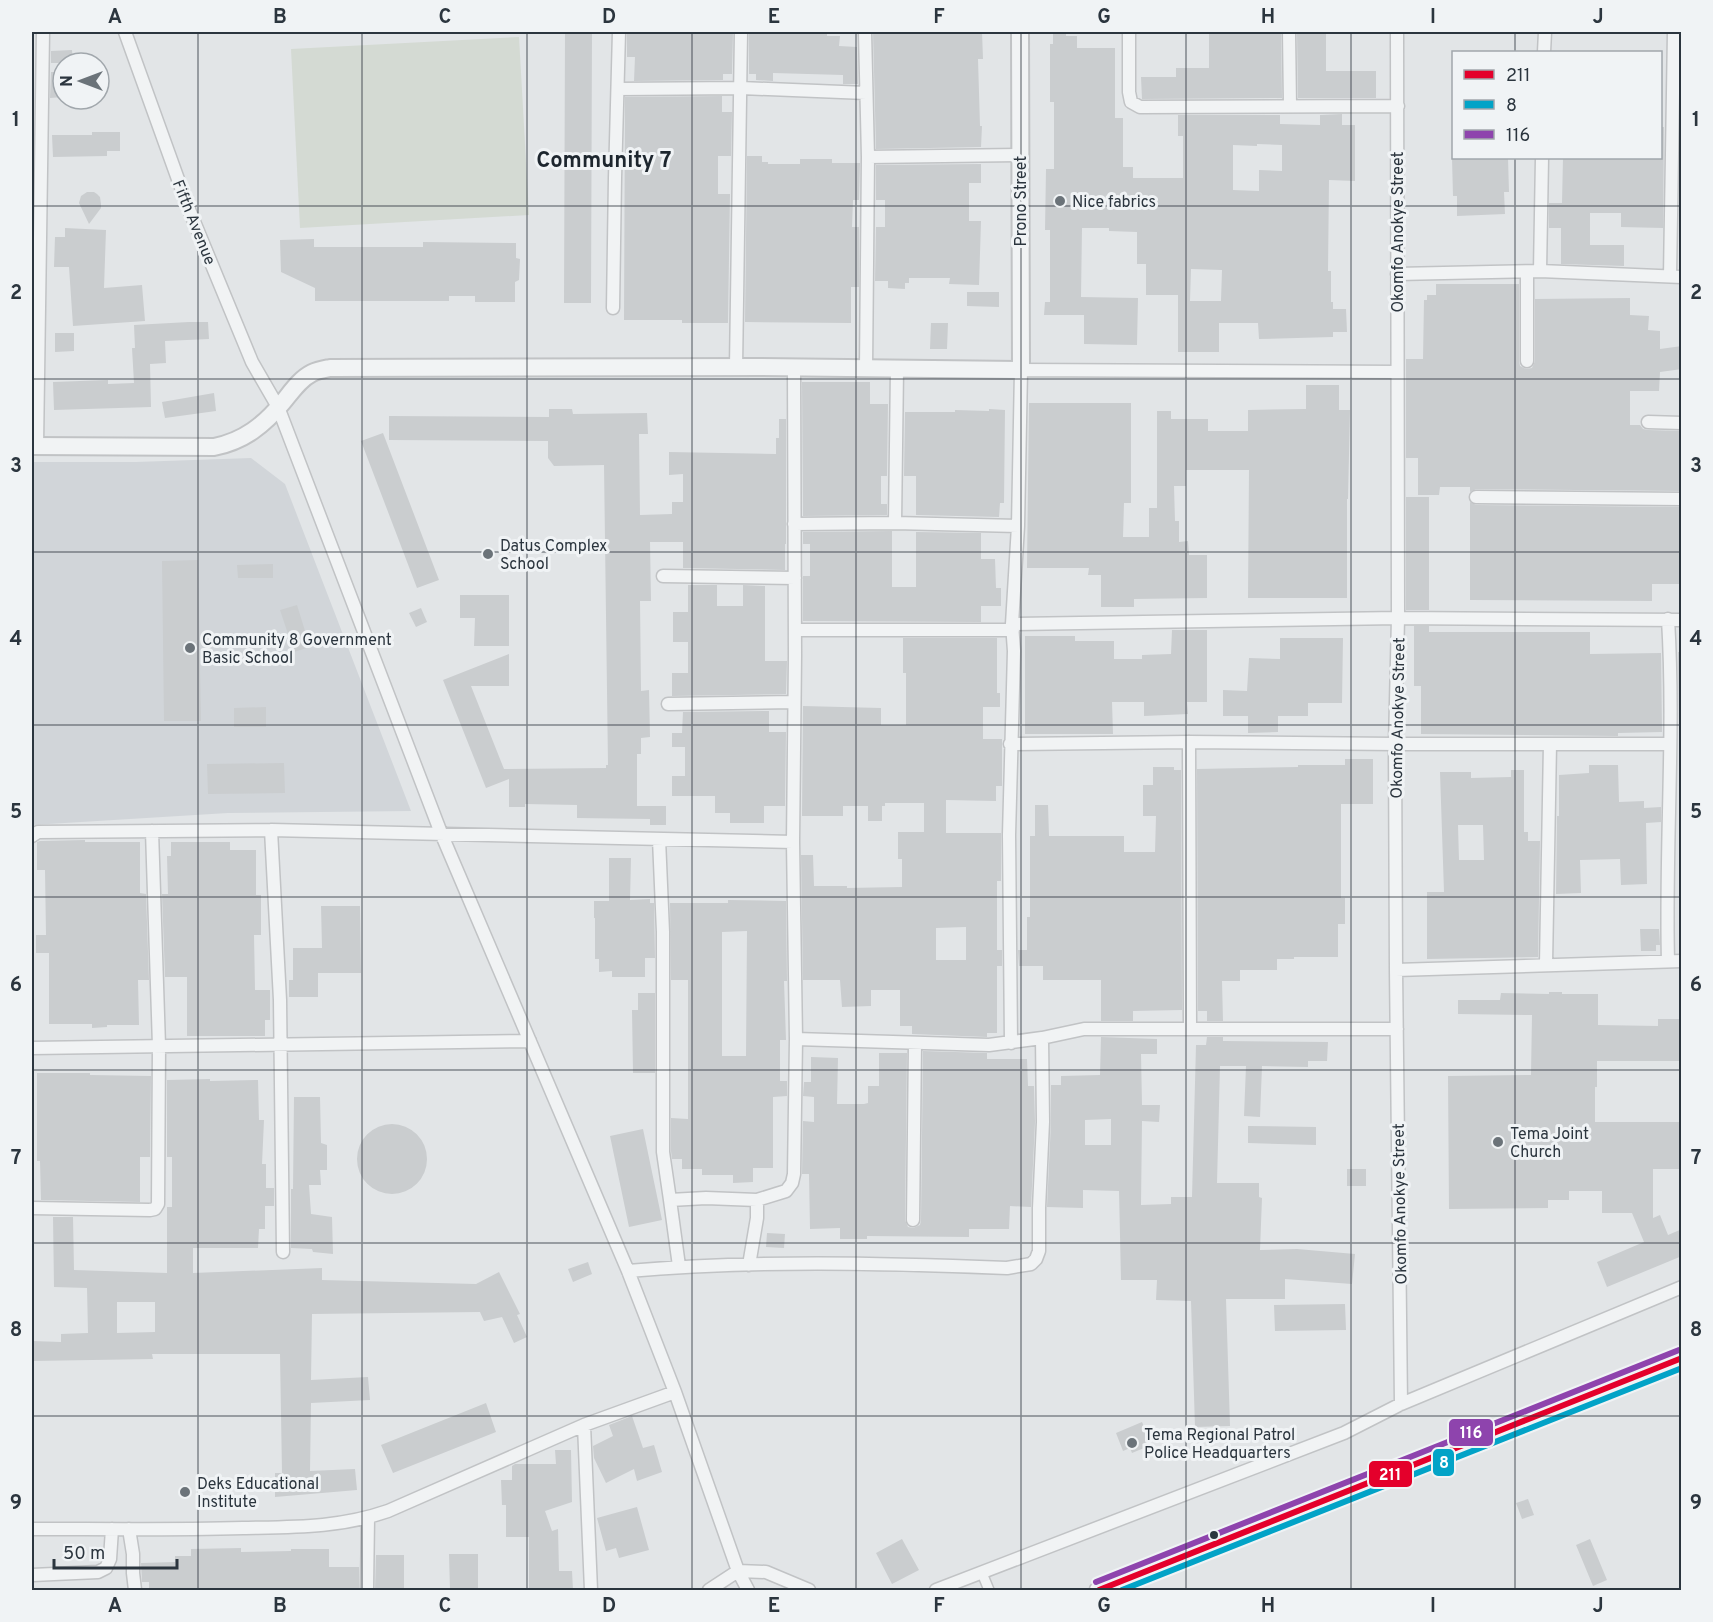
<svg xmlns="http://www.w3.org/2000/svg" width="1713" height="1622" font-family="Overpass,sans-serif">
<rect width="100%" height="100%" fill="#e2e5e7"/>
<path fill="#d1d5d9" d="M251 458 285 484 411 811 228 813 32 825V462H136Z"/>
<path fill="#d4dad3" d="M519 37 529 215 300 228 291 49Z"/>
<path fill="#cacdcf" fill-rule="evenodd" d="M565 32H592L591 303H564Z
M627 32H733L732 74H723V80L634 81 635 57H627Z
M749 32H827V36H840L839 46 857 47 858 84H843V75L773 73V81L756 80V74H749Z
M873 32H982L983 59H978L980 126H982L981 147 876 149Z
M1053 32H1066V36H1077V48H1115V118H1123V167H1133V178H1183V136H1178V115H1280V124L1320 125V115L1342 114V125H1355V181L1329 180 1328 271H1331V302H1333V309H1346L1347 332H1333V337L1259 339 1258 323H1219V352H1178V295H1146V264H1137V232L1109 231V228H1082L1081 297 1138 298 1137 345 1084 344V315H1044L1045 302H1050V230H1045L1046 169H1054V102H1050V44H1053ZM1257 144 1282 145V171L1259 170V191L1233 190V145L1257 146ZM1191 269 1222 270 1221 301H1190Z
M1209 32H1281L1282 98 1142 99 1141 77H1176V68H1209Z
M1297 32H1326V71H1376V98H1298Z
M72 50 73 63H51V51Z
M51 72H63V97L50 98Z
M722 96V112H732L731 156H718V194H730L728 323H682V320H624L625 97Z
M1660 127H1664L1663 228 1621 227V213H1590V245H1624V266L1561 264V228H1549V203H1562L1563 158H1660Z
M1681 127H1682V228H1679Z
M92 132H120V151H107V156L53 157 52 135H92Z
M747 156H762V162H768V164H800V159H832V163H860L859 200H853L852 227H859V287H851V323L745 322Z
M1452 158H1508L1509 192H1504L1505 214 1457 216V196H1453Z
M981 164V183H969V221H981L979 285 949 284 950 278H909V283H905V289L888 288V281H875L876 227H885V200H876V165Z
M87 192H94L97 194 100 197 101 204V208L89 224 79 203 81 196Z
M65 228 106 230 104 288 142 285 145 321 73 326 69 267H54L55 237H65Z
M314 239V247H423V242L516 243V258L520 259 519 280 515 282V302H475V296H449V301H315V288L281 272 280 240Z
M1436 284H1519V361L1520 366 1526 369 1532 368 1535 361V299L1630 298V315L1649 316 1648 330 1660 331V349L1682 346V369L1660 372 1659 391H1630V425H1640L1643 429 1648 430 1682 431V491L1476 489 1470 492V487H1440L1439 495H1418V458H1406V359H1423L1424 300H1427V295H1436Z
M967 292H999V307L967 306Z
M189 322H208L209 339 165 341 166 363 150 364 151 407 54 410 53 382 108 380V384L134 383 132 348H135L134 325Z
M931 323H948L947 349H930Z
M55 333H74V351L55 352Z
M802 382H870V404H888L887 476H881V504H887V515L803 516Z
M1306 385H1339V410H1350L1348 499H1347V598H1248L1249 470H1186V486H1174L1175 521H1179V542L1188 541 1189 555H1207V598L1134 599V607H1101V575H1088L1089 568H1027L1029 403H1131V503H1124L1123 537H1149V508H1157V411H1171V419H1208V431H1248V410L1306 409Z
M214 393 216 411 165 418 162 402Z
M549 409H572L573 414 647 413 648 434H639L640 515 672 514V502H683V474L669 475V452L776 454V438H779V419H786V544H785V570L683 568V542H650L651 601H640L641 691 649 690 650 737 641 738V754H637V806H666V825H650V819L577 818V805L525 804V807H509V779L486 788 443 680 509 654V686H471L504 769 606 768V765H608L604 465 554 466 548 458V441L389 440V416L549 417Z
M989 409 1005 410 1004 503H1000L999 517 916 515V476H904L905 412H955V410L989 411Z
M383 433 439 580 417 588 361 441Z
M1406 497H1429V610H1406Z
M1470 502 1476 505 1682 507V584H1652V601L1470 600Z
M892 531V587H916V532L981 533V559H995L996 588H1001V606H981V622L803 621V576H810V544H803V532Z
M198 560 201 721H164L162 561Z
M273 564V578H238L237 565Z
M688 585H717V606H743V585L765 586V661H787L786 694 672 696V673H688V642H673V612H688Z
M460 595H509V646H474L475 618H460Z
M297 605 310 647 294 652 280 610Z
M421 608 427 622 416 627 409 613Z
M1414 626H1429V632H1590V654L1661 653 1662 732 1618 733V736L1421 734V686H1414Z
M1172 630H1207V702H1187L1188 714 1144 716V702H1112L1113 734H1025V636H1075V641H1114V659H1142V655L1171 654Z
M903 638H997V693H1000V707H983V739H1002V786H996V801L946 800V833H1001V881H997V950H1002V966H997V1033H987V1037L912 1034V1026H900V990H871V1006L842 1007 840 980H803L801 855H813L814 886H847V888L902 887V859H898V832H924V803H885V806H882V821H868V806H843V816H802L803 706 881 708V725H906V673H903ZM966 927V960H936V928Z
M1280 638H1343L1342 703H1308V716H1278V732L1248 733V716H1223V690L1247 691 1249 658 1280 659Z
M1678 652H1682V731H1679Z
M266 707V727H234V708Z
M769 711V732H786L785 806H764V823H730V813H715V796H672V776H685V747H672V733H682L683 712Z
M1345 759H1373V804H1341V898H1345V924H1338V957H1294V959H1277V970H1240V981H1222L1223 1021H1207V1011H1198L1197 769 1298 767V765H1345Z
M284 763 285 793 208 794 207 764Z
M1589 765H1618L1619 802 1644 801V808L1661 807V822L1646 823 1647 884 1621 885 1620 859 1580 860 1581 893 1556 894 1557 816H1559V775L1589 773Z
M1153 767H1174V770H1181L1182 1010 1133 1011V1021H1101V980H1043V966H1019L1018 950H1027V917H1030V836H1035V805H1048L1049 836H1124V852H1155L1156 816H1143V785H1153Z
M1511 770H1524V832H1528V841H1540L1538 957 1427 959V892H1444L1440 772H1471V778L1511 777ZM1458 825H1483L1484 860H1459Z
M85 840V842H140V893L146 894 149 980H138L139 1025H107V1027L92 1028V1024H49V953H36V935H46L45 870H37V842L40 841Z
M171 842H230V850H256V895H261V935H254L255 990H270V1020H265V1036H187V977H165L162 894H168L167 856H171Z
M609 858H631L630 900 650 899V903H654L655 958H645V977H612V971L599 972V959H595V918H594V901H609Z
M728 900 786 901 787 981H784L786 1040H780V1081H787V1096L773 1097V1168H753V1182L733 1183V1175H702V1169H682V1159H672L671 1151V1118L688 1119V980H671L670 903H728ZM747 931 746 1056H722V932Z
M321 906H360L361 973H318V997H289V980H293V948H322Z
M1640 929H1659L1660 945H1656V951H1641Z
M1549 992H1562V994H1598V1025L1658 1026V1019H1682V1061H1597V1087H1595V1122H1682V1169H1653V1218L1660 1215 1668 1235 1682 1229V1256L1607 1287 1597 1262 1644 1242 1632 1213H1602V1191H1569V1200H1548V1208L1449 1209 1448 1076 1531 1075 1532 1015 1458 1014V1000H1500L1501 993 1549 994Z
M638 993H655V1073H633L632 1010H638Z
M1101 1037 1157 1039V1054H1141L1142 1105H1160L1159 1122 1142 1121 1141 1205 1171 1204V1197H1192L1196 1045H1206L1207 1037H1223V1041L1328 1042 1327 1061H1308V1067L1262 1066 1260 1117 1244 1116 1246 1066H1220L1217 1183H1259V1197L1262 1198 1260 1250 1297 1249 1355 1254 1352 1284 1285 1279V1299H1226L1230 1426 1195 1427 1191 1301 1156 1300 1157 1280H1121L1119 1191 1083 1190V1208L1047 1207 1051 1122V1085H1061V1076L1100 1075ZM1111 1119V1145H1085V1120Z
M923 1051 987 1053V1059H1027L1028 1086H1034L1035 1122 1031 1207 1010 1206 1009 1229H969V1237L867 1236V1239H840V1228L810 1229 809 1174H802L803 1121 814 1122V1097L803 1096 804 1082H811V1057L838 1058 837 1104H864L868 1103V1086H879V1053H907L905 1220 908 1227 913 1228 920 1225 921 1220Z
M37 1073H90V1075L151 1076 150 1157H140V1202L41 1200 40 1161H37Z
M210 1079V1081L258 1080 259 1120H264L262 1164H266V1188H274V1206H265V1229H259L258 1248H193V1273L322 1268V1280L476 1284 499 1272 520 1314 517 1315 527 1337 514 1343 502 1317 484 1321 480 1312 312 1314 311 1380 368 1377 370 1400 311 1403 310 1471 355 1469 357 1490 275 1497V1473H282L280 1354H152L153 1359 32 1361V1341L61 1342V1334L88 1333 87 1288 54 1287 53 1217H73L74 1270 167 1273V1207H172V1157H167V1080ZM117 1302H155V1332L117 1333Z
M294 1097H320L321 1143 327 1145V1170H320L321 1185H309L311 1214 332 1217 333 1254 313 1252 312 1249 291 1248V1189H293Z
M357 1159a35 35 0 1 1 70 0a35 35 0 1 1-70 0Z
M1248 1126 1316 1127V1145L1248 1143Z
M643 1129 662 1220 629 1227 610 1136Z
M1347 1169H1366V1186H1347Z
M767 1233 785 1234 784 1248 766 1247Z
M588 1262 592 1274 573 1282 568 1269Z
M1345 1304 1346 1330 1275 1331 1274 1305Z
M486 1403 496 1432 393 1473 381 1445Z
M632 1416 643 1448 654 1445 662 1472 637 1481 634 1469 606 1483 594 1458 593 1446 613 1436 609 1425Z
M1142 1422 1150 1441 1142 1444 1144 1448 1132 1453 1130 1448 1123 1451 1116 1433Z
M555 1450H571L572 1502 545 1511 552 1531 558 1529 559 1571H572L573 1590H529V1537H506V1505H502L501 1480H512V1466L515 1464H556Z
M1528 1499 1534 1515 1522 1519 1516 1503Z
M637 1507 649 1550 619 1558 616 1548 606 1551 597 1518Z
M902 1539 919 1570 892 1584 876 1553Z
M1590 1539 1607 1580 1593 1586 1576 1545Z
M241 1548V1552L291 1551V1549H329V1567H359V1590H149V1582H142L141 1563 175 1562V1556H191V1549Z
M449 1554H478V1590H450Z
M376 1555H404V1590H375Z"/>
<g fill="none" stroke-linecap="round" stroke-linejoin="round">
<g stroke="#c1c3c5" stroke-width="12">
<path id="pedestrian" d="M982 1573 989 1590"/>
</g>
<g stroke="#c1c3c5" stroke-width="15">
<path id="minor" d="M125 32 188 207 252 362 278 407 441 833 628 1271 675 1392 738 1571 748 1590
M865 32 868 157 866 369
M1129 32V92L1131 102 1140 107 1398 106
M1289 32 1290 106
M1397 32 1398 618 1395 744 1396 970 1401 1404
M1544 52 1545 32
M618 89 741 88 866 93
M868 157 1020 155
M1540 271 1542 158
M1397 274 1540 271 1682 277
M1670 276 1674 32
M613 308 615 178 619 32
M1527 361V272
M736 367 741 32
M794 369 795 656 793 842 796 1039 989 1045 1042 1038
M1648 422 1682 423
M37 446 43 32
M1476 497 1682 499
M895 523 897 369
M794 524 895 523 1018 526
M663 576 795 578
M1668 619C1675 733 1665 847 1668 961
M1012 624 1398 618 1682 620
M795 630H1013
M668 704 794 702
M1189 742 1190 1029
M1010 744 1189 742 1395 744H1670
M271 830 280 1000 283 1252
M32 836 38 832 271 830 793 842
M659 839 663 932V1152L670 1200
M1546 964 1550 744
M1396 970 1682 961
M1011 1043 1009 835 1014 651 1012 624 1018 526 1021 370 1397 372
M32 1048 530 1041
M32 1208 150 1210 155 1209 158 1204 159 1046 152 831
M913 1220 915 1043
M749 1265 757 1218V1200
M679 1266 670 1200 706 1198 757 1200 786 1191 792 1183 794 1174 796 1039
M628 1271C754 1260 881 1263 1007 1268L1031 1264 1036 1259 1039 1251V1208L1043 1122 1042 1038 1084 1029H1397
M584 1425 591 1590
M32 1529C102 1529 173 1530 243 1528 294 1527 339 1528 388 1511L584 1425 675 1392
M129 1529 133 1554V1573L135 1590
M32 1575 98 1572 106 1568 110 1559 112 1529
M367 1590 368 1518
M709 1590 738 1571 766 1572 809 1590
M936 1590 1344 1433 1401 1404 1682 1287"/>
</g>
<g stroke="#c1c3c5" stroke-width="20">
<path id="tertiary" d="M32 446 214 447C244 441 264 425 283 402 292 391 300 379 312 373 318 370 325 369 330 368L762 367 1021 370 1020 32"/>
</g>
<g stroke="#c1c3c5" stroke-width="21">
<path id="secondary" d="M1099 1590 1682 1358"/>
</g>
<use href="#pedestrian" stroke="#f1f3f4" stroke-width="9"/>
<use href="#minor" stroke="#f1f3f4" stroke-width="12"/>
<use href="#tertiary" stroke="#f1f3f4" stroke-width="16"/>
<use href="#secondary" stroke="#f6f6f6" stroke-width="18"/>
<g stroke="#f0f3f5" stroke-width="10">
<path id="bus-1" d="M1099 1590 1682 1358"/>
</g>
<g stroke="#f0f3f5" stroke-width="10">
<path id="bus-2" d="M1122 1590 1682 1368"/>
</g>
<g stroke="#f0f3f5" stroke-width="10">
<path id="bus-3" d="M1096 1582 1679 1350"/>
</g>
<use href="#bus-1" stroke="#e4002b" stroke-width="6"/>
<use href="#bus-2" stroke="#02a3c7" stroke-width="6"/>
<use href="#bus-3" stroke="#8e44ad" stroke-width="6"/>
</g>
<path fill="none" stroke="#2b353e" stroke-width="1.5" stroke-opacity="0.55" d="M198 32V1590M362 32V1590M527 32V1590M692 32V1590M856 32V1590M1021 32V1590M1186 32V1590M1351 32V1590M1515 32V52M1515 158V1590M32 206H1682M32 379H1682M32 552H1682M32 725H1682M32 897H1682M32 1070H1682M32 1243H1682M32 1416H1682"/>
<g fill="#6b7379" stroke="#f0f3f5" stroke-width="2">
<circle cx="1060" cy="201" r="6"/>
<circle cx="488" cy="554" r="6"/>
<circle cx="190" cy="648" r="6"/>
<circle cx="1498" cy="1142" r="6"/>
<circle cx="1132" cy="1443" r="6"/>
<circle cx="185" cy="1492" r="6"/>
</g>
<circle fill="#2b353e" stroke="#f0f3f5" stroke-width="2" cx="1214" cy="1535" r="5"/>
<g text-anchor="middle" stroke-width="6" stroke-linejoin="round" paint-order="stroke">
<g font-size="16" fill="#2b353e" stroke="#f0f3f5">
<text transform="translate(1020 201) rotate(-90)" y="6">Prono Street</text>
<text transform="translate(195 222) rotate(68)" y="6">Fifth Avenue</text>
<text transform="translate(1397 232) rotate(-90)" y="6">Okomfo Anokye Street</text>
<text transform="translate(1397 718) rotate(-89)" y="6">Okomfo Anokye Street</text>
<text transform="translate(1399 1204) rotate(-91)" y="6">Okomfo Anokye Street</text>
</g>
<g font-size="16" fill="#2b353e" stroke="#f0f3f5" text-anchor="start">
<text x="1072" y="207">Nice fabrics</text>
<text x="500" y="551">Datus Complex<tspan x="500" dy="18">School</tspan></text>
<text x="202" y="645">Community 8 Government<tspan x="202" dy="18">Basic School</tspan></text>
<text x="1510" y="1139">Tema Joint<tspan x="1510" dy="18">Church</tspan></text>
<text x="1144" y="1440">Tema Regional Patrol<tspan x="1144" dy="18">Police Headquarters</tspan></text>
<text x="197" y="1489">Deks Educational<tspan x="197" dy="18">Institute</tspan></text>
</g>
<g font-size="22" font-weight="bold" fill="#1d262e" stroke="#f0f3f5">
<text x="604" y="167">Community 7</text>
</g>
</g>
<g stroke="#f0f3f5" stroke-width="2">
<rect x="1448" y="1418" width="46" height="29" rx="6" fill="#8e44ad"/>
<rect x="1432" y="1448" width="23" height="29" rx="6" fill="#02a3c7"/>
<rect x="1368" y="1460" width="45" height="28" rx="6" fill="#e4002b"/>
</g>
<g font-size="16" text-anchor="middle" font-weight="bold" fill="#fff">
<text x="1471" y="1438">116</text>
<text x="1444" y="1468">8</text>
<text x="1390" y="1480">211</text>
</g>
<rect width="1713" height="1622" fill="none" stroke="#f0f3f5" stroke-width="66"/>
<rect x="1452" y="51" width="210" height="108" fill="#f0f3f5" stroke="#a1a7ac" stroke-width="1.5"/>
<rect x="1464" y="70" width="30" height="9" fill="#e4002b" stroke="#a1a7ac" stroke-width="1.5"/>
<text x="1506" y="81" font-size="18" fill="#2b353e">211</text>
<rect x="1464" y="100" width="30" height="9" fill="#02a3c7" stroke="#a1a7ac" stroke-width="1.5"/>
<text x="1506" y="111" font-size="18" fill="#2b353e">8</text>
<rect x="1464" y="130" width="30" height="9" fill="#8e44ad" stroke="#a1a7ac" stroke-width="1.5"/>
<text x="1506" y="141" font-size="18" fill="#2b353e">116</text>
<g transform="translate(81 81) rotate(270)"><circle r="28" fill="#f0f3f5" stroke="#a1a7ac" stroke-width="1.5"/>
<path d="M0-4.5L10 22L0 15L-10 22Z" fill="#6b7379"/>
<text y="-9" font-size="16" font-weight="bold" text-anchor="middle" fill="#2b353e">N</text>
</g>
<path d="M54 1559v9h123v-9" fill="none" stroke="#2b353e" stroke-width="3"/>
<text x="63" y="1559" font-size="18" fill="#2b353e" stroke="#f0f3f5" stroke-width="4.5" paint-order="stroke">50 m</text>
<rect x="33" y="33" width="1647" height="1556" fill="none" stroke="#2b353e" stroke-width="2"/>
<g font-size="20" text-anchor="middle" font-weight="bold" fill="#2b353e">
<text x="115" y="23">A</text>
<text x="280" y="23">B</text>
<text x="445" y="23">C</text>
<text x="609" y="23">D</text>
<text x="774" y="23">E</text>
<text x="939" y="23">F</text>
<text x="1104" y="23">G</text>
<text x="1268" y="23">H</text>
<text x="1433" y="23">I</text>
<text x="1598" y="23">J</text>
<text x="16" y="126">1</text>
<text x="1696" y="126">1</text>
<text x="16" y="299">2</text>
<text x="1696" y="299">2</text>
<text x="16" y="472">3</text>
<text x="1696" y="472">3</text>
<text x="16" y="645">4</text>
<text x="1696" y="645">4</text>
<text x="16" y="818">5</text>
<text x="1696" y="818">5</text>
<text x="16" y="991">6</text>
<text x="1696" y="991">6</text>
<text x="16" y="1164">7</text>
<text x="1696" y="1164">7</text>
<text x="16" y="1336">8</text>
<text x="1696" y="1336">8</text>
<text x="16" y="1509">9</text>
<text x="1696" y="1509">9</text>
<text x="115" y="1612">A</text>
<text x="280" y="1612">B</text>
<text x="445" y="1612">C</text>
<text x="609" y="1612">D</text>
<text x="774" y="1612">E</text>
<text x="939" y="1612">F</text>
<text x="1104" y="1612">G</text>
<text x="1268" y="1612">H</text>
<text x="1433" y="1612">I</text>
<text x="1598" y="1612">J</text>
</g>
</svg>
